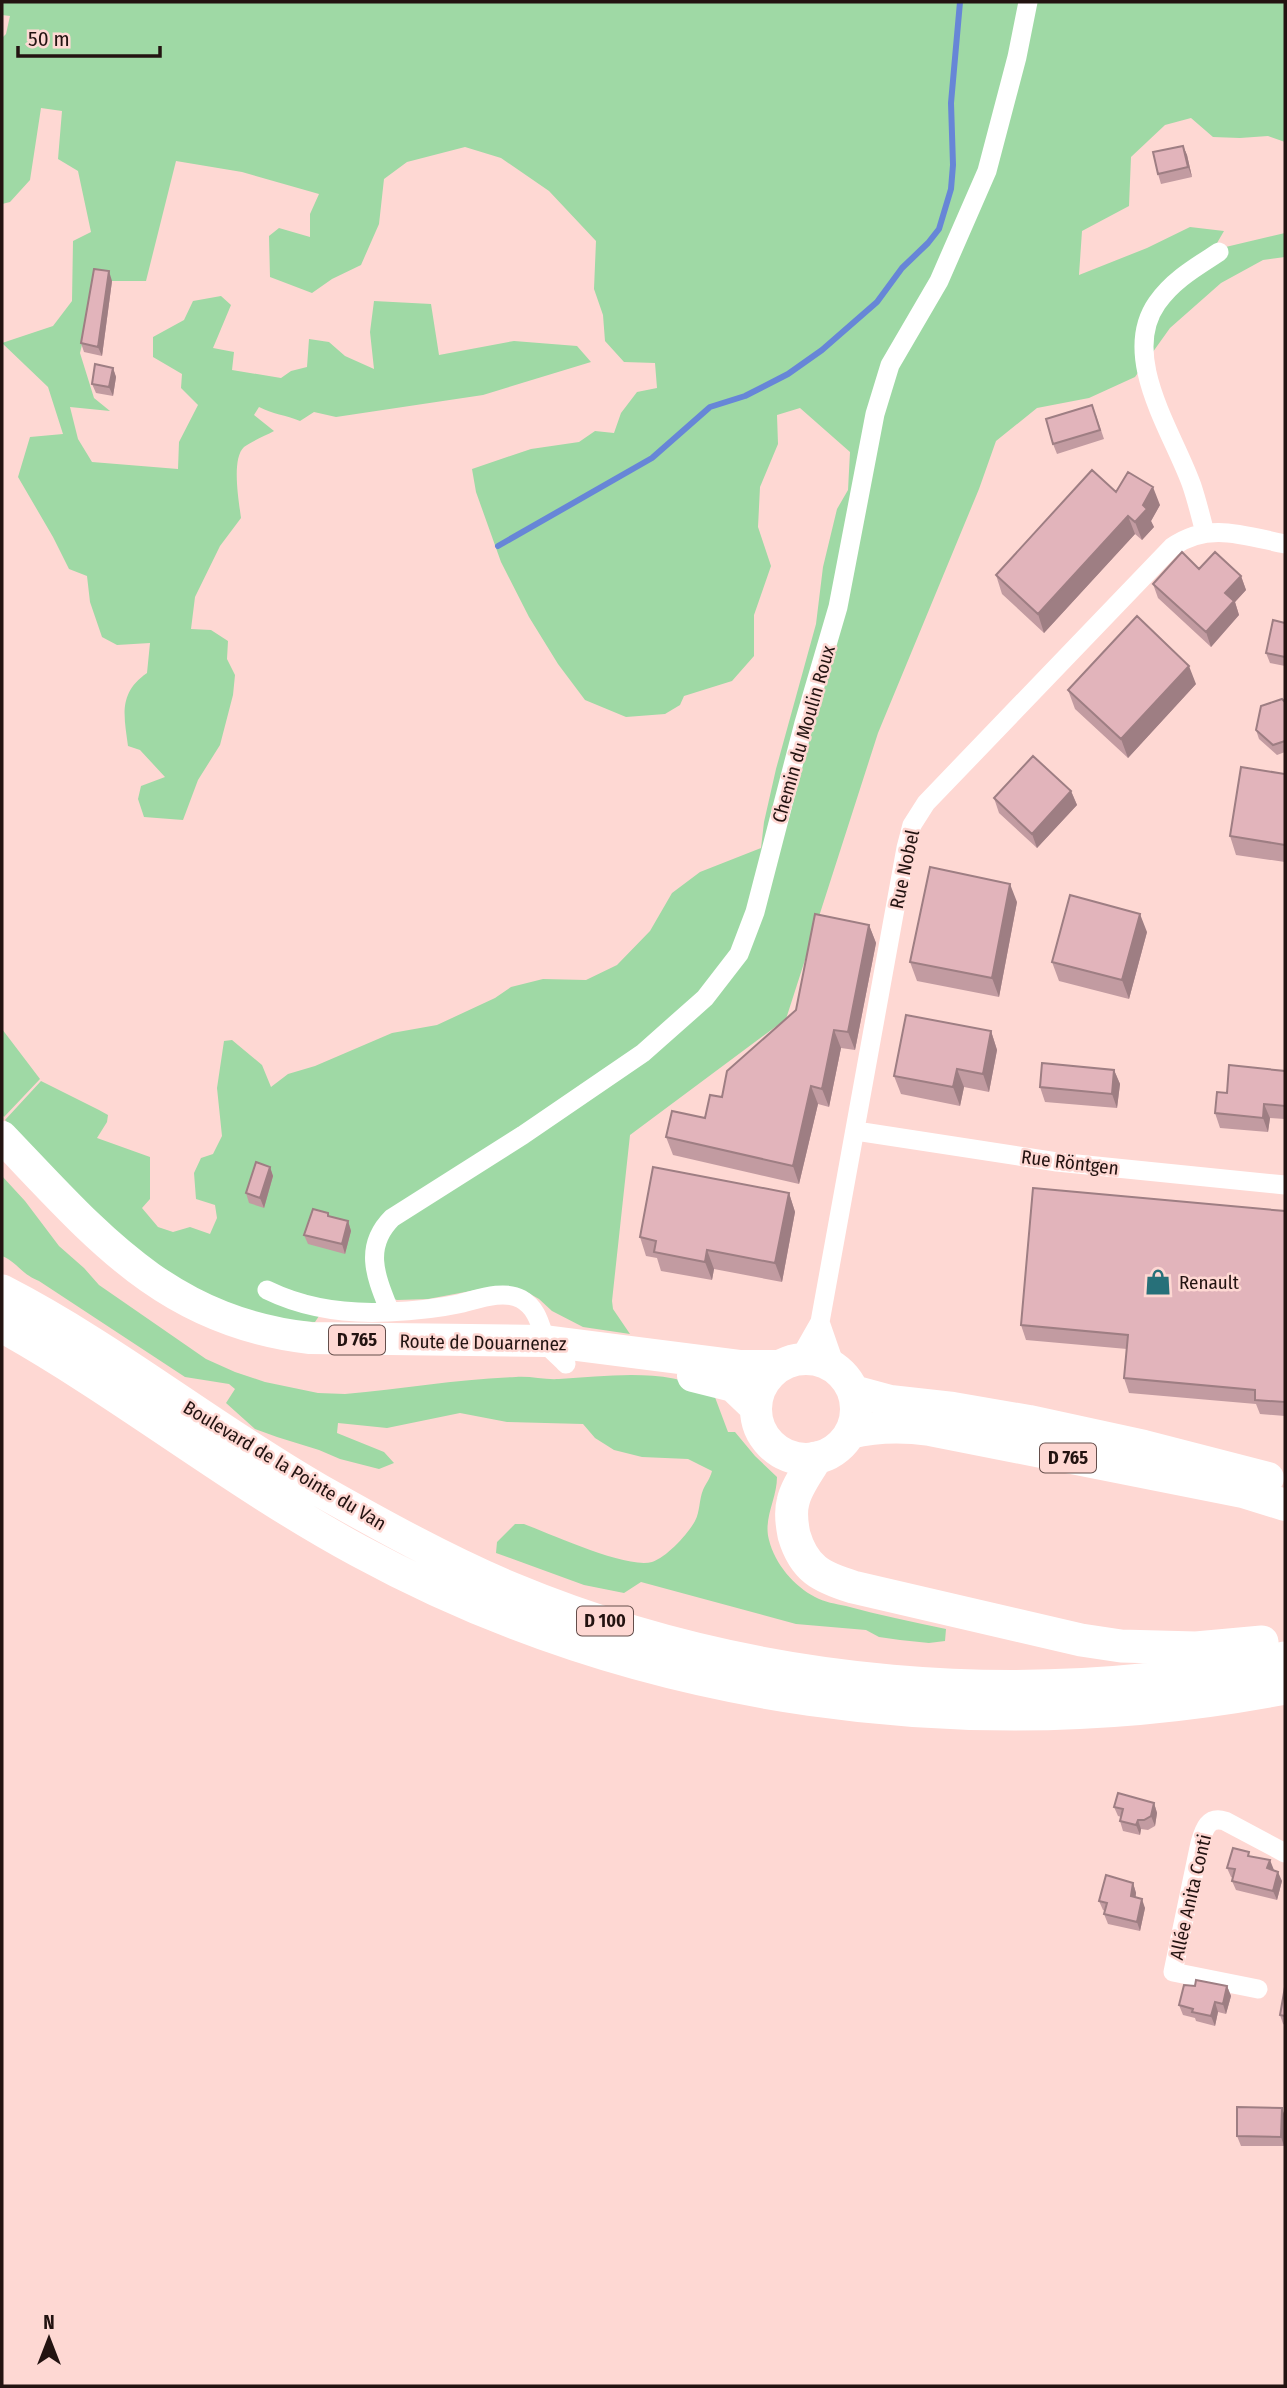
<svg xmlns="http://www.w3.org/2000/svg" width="1287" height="2388" font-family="'Fira Sans Condensed',sans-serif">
<rect width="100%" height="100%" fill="#fed8d3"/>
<path fill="#9fd9a5" d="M2 2H1285V142L1268 136 1240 138 1213 137 1191 118 1165 125 1131 157 1129 206 1082 231 1079 275 1147 248 1190 227 1224 231 1213 250 1285 233V257L1263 260 1221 283 1170 328 1135 377 1089 398 1037 408 996 441 979 489 878 733 786 1019 630 1135 612 1301 613 1309 630 1334 583 1327 552 1311 539 1299 525 1291 492 1287 428 1299 397 1300 388 1297 373 1305 327 1304 315 1322 286 1321 244 1313 186 1285 121 1239 5 1120 41 1081 99 1110 108 1115 107 1122 97 1138 150 1157V1199L142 1208 158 1227 173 1232 190 1227 210 1234 217 1218 215 1205 196 1199 194 1173 201 1158 213 1154 222 1136 217 1088 224 1041 232 1040 262 1065 271 1087 288 1074 315 1066 392 1033 437 1025 495 998 511 987 543 979 586 980 617 965 650 931 672 893 700 872 761 848 764 822 776 769 816 624 823 567 837 509 848 490 850 452 800 408 777 415 778 444 760 487 758 527 771 566 754 615V656L732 681 684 696 680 705 665 714 626 717 585 700 558 664 529 617 501 562 476 492 472 469 531 449 579 442 595 431 614 433 621 413 637 392 657 388 655 363 624 362 605 341 603 315 594 289 596 241 549 191 501 158 465 147 407 162 384 179 379 224 361 265 332 279 312 293 270 277 269 236 279 228 310 237V214L319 194 242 172 176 161 146 281H97L80 353 94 398 110 411 70 407 78 439 92 462 178 469 179 442 198 405 181 388 182 374 153 357V337L184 320 193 301 221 296 231 305 213 348 234 352 232 370 281 378 291 371 307 367 309 339 329 342 345 356 374 369 370 332 374 301 431 304 439 355 514 341 577 346 591 362 483 395 336 417 314 412 300 421C286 415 272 414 259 407L254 415 274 431C265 436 252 441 244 447 231 459 239 502 241 518L220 546 195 597 191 629 211 630 228 641 227 659 235 675 233 695 220 745 198 780 183 820 144 817 138 799 141 786 165 777 140 750 128 746C124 716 118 693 147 673L150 643 117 645 102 637 90 602 87 576 69 569 53 537 18 477 30 437 63 434 48 387 2 343 53 326 72 301 73 241 91 232 78 171 58 159 62 111 41 108 30 180 10 202 2 204V38L6 34 10 16 2 15Z
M2 1029 40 1079 4 1117 2 1114Z
M2 1176 25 1201 59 1246 84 1268 99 1285 206 1359 235 1372 265 1382 318 1393 345 1394C402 1389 459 1379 516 1377 531 1376 545 1380 559 1379 610 1376 666 1367 713 1392L728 1432H735L755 1456 777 1477C777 1499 763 1518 769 1540 775 1564 794 1586 815 1597 824 1602 836 1604 846 1606 879 1615 913 1622 946 1629L945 1641 929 1643 900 1640 879 1637 866 1630 796 1624 641 1582 624 1593 584 1585 496 1553 497 1542 515 1524H524C551 1534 626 1569 652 1562 667 1557 687 1535 695 1521 700 1512 699 1500 703 1490 706 1483 710 1479 712 1471L688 1459 642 1457 614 1450 595 1438 583 1424 507 1422 460 1413 387 1428 338 1423 337 1433 384 1452 394 1463 379 1469 340 1459 319 1450 277 1437 255 1429 226 1403 235 1389 229 1384 185 1377 39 1281C21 1274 17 1262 2 1256Z"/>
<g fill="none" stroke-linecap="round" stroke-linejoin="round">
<path stroke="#6786d7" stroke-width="6" d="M498 546 652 458 710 407 745 396 788 374 822 350 877 302 902 268 928 243 939 229 951 189 953 165 951 103 960 2"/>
<path stroke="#fff" stroke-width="19" d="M1205 533C1201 517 1197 501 1192 486 1174 434 1119 357 1157 303 1173 280 1196 267 1219 252
M856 1131 1057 1162 1285 1185
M267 1290C304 1308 347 1314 388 1312 411 1311 435 1309 458 1304 476 1300 503 1289 521 1299 537 1308 540 1324 545 1339 547 1348 560 1357 566 1364
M390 1312C377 1279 362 1248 392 1218L523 1135 643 1053 705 998 739 954 755 912 804 723 838 607 875 414 890 365 939 281 987 171 1017 57 1028 2
M820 1322 836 1368
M799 1359 820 1322 906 848 912 825 926 803 1172 547C1208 521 1246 536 1285 544
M1258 1989 1173 1972 1200 1843C1204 1829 1208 1816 1225 1821L1285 1853"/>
<path stroke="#fff" stroke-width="32" d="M2 1137C96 1235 166 1322 310 1338L545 1341 741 1366H780
M756 1409a50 50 0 1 1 100 0a50 50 0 1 1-100 0Z
M693 1376 733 1386 755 1407
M853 1391 890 1401 953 1408 1029 1421 1144 1446 1268 1478
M850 1433C878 1426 902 1426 930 1430L1243 1492 1285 1505"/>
<path stroke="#fff" stroke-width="33" d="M2 1291C113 1348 211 1428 319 1490 381 1525 444 1560 510 1588 752 1689 1029 1712 1285 1658
M2 1326C125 1395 235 1484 359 1551 640 1704 972 1748 1285 1688
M816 1458C808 1472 796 1487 793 1502 790 1513 792 1525 794 1535 804 1569 821 1577 853 1587L1081 1640 1121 1646 1196 1648 1262 1642"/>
</g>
<path fill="#c29ba1" d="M1183 146 1187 155 1192 177 1161 184 1158 174Z
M112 281 102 356 84 352 81 343Z
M113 368 116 377 113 396 96 393 92 384Z
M1096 415 1104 439 1057 454 1053 444Z
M1116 492 1160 505 1151 521 1154 527 1142 540 1135 534 1044 633 1002 594 996 575Z
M1199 569 1241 576 1246 590 1235 602 1239 615 1211 647 1158 598 1153 584Z
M1285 623V666L1270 663 1266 653Z
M1196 684 1128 758 1075 709 1068 690Z
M1285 702V752L1277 755 1259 739 1256 730Z
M1285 774V862L1236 855 1230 836Z
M1071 791 1077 805 1037 848 999 813 994 798Z
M1017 902 999 997 917 981 910 962Z
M869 925 876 943 855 1050 841 1048 829 1107 818 1104 799 1184 673 1155 666 1137 705 1118 722 1097Z
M1147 932 1129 999 1059 981 1052 962Z
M991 1031 997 1050 989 1092 964 1087 960 1106 901 1094 894 1076Z
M1114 1070 1120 1084 1117 1108 1045 1102 1040 1087Z
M1285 1071V1119L1270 1118 1268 1132 1220 1128 1215 1113 1227 1093Z
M270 1167 273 1176 264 1208 249 1203 246 1193Z
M789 1193 795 1212 782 1282 714 1269 712 1280 661 1271 657 1258 646 1256 640 1237Z
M1285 1211V1416L1260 1414 1256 1404 1129 1393 1124 1378 1127 1349 1026 1340 1021 1325Z
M330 1216 348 1221 351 1231 345 1254 308 1244 304 1235Z
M1154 1803 1157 1813 1155 1826 1148 1830 1141 1829 1140 1835 1123 1831 1120 1821 1121 1817 1118 1816 1114 1807Z
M1250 1856 1273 1870 1282 1881 1277 1900 1236 1890 1232 1881 1233 1878 1231 1877 1227 1868Z
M1133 1883 1136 1893V1897L1145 1908 1140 1931 1108 1924 1104 1914 1105 1911 1103 1910 1099 1901Z
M1195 1986H1227L1231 1996 1226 2014 1218 2012 1215 2026 1196 2021 1195 2018 1183 2015 1179 2005Z
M1285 1987V2025L1283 2024 1280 2015Z
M1282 2108 1285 2117 1284 2146H1241L1237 2136Z"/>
<path fill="#9e7e83" d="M1183 146 1187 155 1192 177 1188 167Z
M109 271 112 281 102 356 98 347Z
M113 368 116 377 113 396 109 387Z
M1153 487 1160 505 1151 521 1154 527 1142 540 1135 522 1143 505Z
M1128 516 1135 534 1044 633 1038 614Z
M1241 576 1246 590 1235 602 1239 615 1211 647 1206 632 1225 593Z
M1189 666 1196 684 1128 758 1121 739Z
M1071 791 1077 805 1037 848 1032 834Z
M1010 884 1017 902 999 997 992 978Z
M1140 914 1147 932 1129 999 1122 980Z
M869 925 876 943 855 1050 848 1032Z
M834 1030 841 1048 829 1107 822 1089Z
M991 1031 997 1050 989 1092 983 1074Z
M957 1069 964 1087 960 1106 953 1087Z
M1114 1070 1120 1084 1117 1108 1112 1094Z
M811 1086 818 1104 799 1184 793 1166Z
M1264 1104 1270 1118 1268 1132 1263 1118Z
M270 1167 273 1176 264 1208 260 1198Z
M789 1193 795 1212 782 1282 775 1263Z
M348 1221 351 1231 345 1254 342 1244Z
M707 1250 714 1269 712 1280 705 1262Z
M1154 1803 1157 1813 1155 1826 1151 1816Z
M1138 1820 1141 1829 1140 1835 1136 1825Z
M1270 1860 1274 1870 1267 1868Z
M1278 1872 1282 1881 1277 1900 1273 1891Z
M1133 1883 1136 1893 1134 1905 1131 1896Z
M1142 1899 1145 1908 1140 1931 1137 1922Z
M1227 1986 1231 1996 1226 2014 1223 2004Z
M1215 2002 1218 2012 1215 2026 1211 2016Z
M1282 2108 1285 2117 1284 2146 1281 2137Z"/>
<path fill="#e2b4bb" stroke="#9e7e83" stroke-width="2" d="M1183 146 1188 167 1158 174 1153 152Z
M94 269 109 271 98 347 81 343Z
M95 364 113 368 109 387 92 384Z
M1092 405 1100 430 1053 444 1046 419Z
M1092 470 1116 492 1128 472 1153 487 1143 505 1147 509 1135 522 1128 516 1038 614 996 575Z
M1182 552 1199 569 1215 552 1241 576 1225 593 1234 601 1206 632 1153 584Z
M1137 616 1189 666 1121 739 1068 690Z
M1273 620 1285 623V657L1266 653Z
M1282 699 1285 702V741L1273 745 1256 730 1261 706Z
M1033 756 1071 791 1032 834 994 798Z
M1241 767 1285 774V845L1230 836Z
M930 867 1010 884 992 978 910 962Z
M1070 895 1140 914 1122 980 1052 962Z
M815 914 869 925 848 1032 834 1030 822 1089 811 1086 793 1166 666 1137 672 1111 705 1118 710 1095 722 1097 727 1071 796 1010Z
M906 1015 991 1031 983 1074 957 1069 953 1087 894 1076Z
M1042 1063 1114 1070 1112 1094 1040 1087Z
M1229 1065 1285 1071V1106L1264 1104 1263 1118 1215 1113 1217 1092 1227 1093Z
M256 1162 270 1167 260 1198 246 1193Z
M653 1167 789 1193 775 1263 707 1250 705 1262 654 1252 656 1241 640 1237Z
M1033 1188 1285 1211V1402L1255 1400V1390L1124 1378 1128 1335 1021 1325Z
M313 1209 328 1213V1216L348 1221 342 1244 304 1235Z
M1118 1793 1154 1803 1151 1816 1144 1820H1138L1136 1825 1120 1821 1123 1809 1114 1807Z
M1233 1848 1249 1852 1248 1856 1270 1860 1267 1868 1278 1872 1273 1891 1232 1881 1235 1869 1227 1868Z
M1106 1875 1133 1883 1131 1896 1142 1899 1137 1922 1104 1914 1107 1903 1099 1901Z
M1196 1980 1227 1986 1223 2004 1215 2002 1211 2016 1192 2012 1193 2009 1179 2005 1184 1985 1195 1986Z
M1285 1987V2016L1280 2015Z
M1237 2107 1282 2108 1281 2137 1237 2136Z"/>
<defs>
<g id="shop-bare" transform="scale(2.1)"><path d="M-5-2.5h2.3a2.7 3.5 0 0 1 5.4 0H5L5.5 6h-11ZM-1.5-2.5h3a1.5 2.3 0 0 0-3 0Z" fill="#277079" stroke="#fed8d3" stroke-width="2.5" paint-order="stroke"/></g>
</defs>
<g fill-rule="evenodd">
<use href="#shop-bare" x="1158" y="1282"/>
</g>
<g text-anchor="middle" stroke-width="5" stroke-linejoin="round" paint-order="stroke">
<g fill="#fed8d3" stroke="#654e4b" stroke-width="2">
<rect x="329" y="1325.5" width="56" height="29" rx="5"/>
<rect x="1040" y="1443.5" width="56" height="29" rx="5"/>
<rect x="577" y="1606.5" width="56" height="29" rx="5"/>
</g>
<g font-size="18" font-weight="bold" fill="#231311">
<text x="357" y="1346">D 765</text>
<text x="1068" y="1464">D 765</text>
<text x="605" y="1627">D 100</text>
</g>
<g font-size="19" fill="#231311" stroke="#fed8d3">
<text transform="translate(803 734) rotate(-74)" y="7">Chemin du Moulin Roux</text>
<text transform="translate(904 869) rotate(-78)" y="7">Rue Nobel</text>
<text transform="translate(1070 1162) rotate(7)" y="7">Rue Röntgen</text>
<text transform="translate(483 1342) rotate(1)" y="7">Route de Douarnenez</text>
<text transform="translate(285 1465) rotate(31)" y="7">Boulevard de la Pointe du Van</text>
<text transform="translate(1190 1897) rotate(-77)" y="7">Allée Anita Conti</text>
</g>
<g font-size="19" fill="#231311" stroke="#fed8d3" text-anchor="start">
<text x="1179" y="1289">Renault</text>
</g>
</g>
<rect width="1287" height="2388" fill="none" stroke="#231311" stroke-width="7"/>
<g transform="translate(49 2339)" stroke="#fed8d3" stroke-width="5" paint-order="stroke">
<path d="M0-5L12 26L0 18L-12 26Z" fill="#231311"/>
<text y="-10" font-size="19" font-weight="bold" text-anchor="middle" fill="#231311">N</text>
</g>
<path d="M18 46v10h142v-10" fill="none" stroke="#231311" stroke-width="3.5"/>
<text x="28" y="46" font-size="21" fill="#231311" stroke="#fed8d3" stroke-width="5" paint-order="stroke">50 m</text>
</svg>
